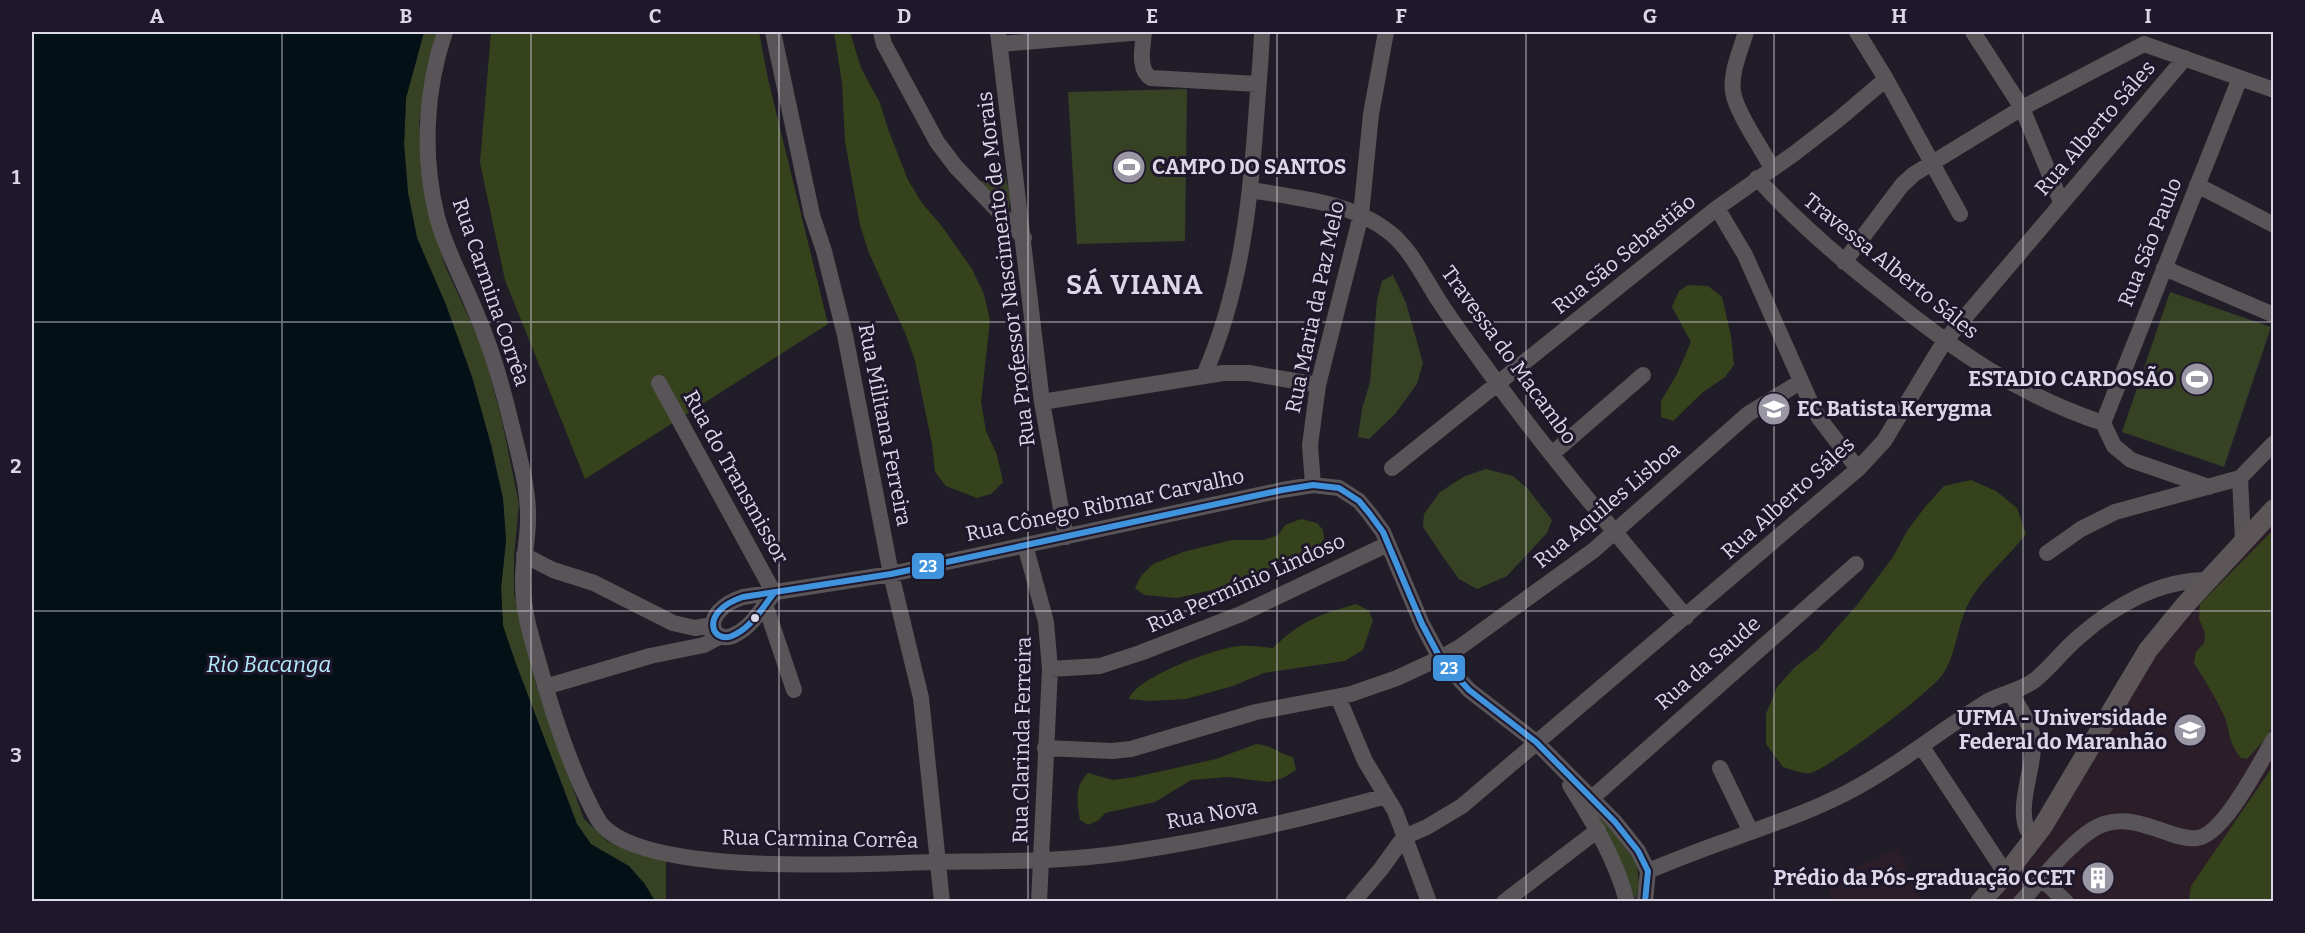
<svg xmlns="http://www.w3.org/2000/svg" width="2305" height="933" font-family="Bitter,serif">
<rect width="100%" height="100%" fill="#201d28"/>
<path fill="#2b1e29" d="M2273 520V901L1985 902 2173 625Z
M1898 848 1922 901H1833L1826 882Z"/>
<path fill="#374225" d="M424 32H439L419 121 422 170 437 240 446 268 483 348 502 421 519 504 514 556V593L525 641 537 688 584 819 607 841 638 854 666 859V901H655L644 883 590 844 577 824 516 664 503 626 501 588 506 540 503 499 491 445 472 377 446 305 417 238 408 193 404 144 406 98Z
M1187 89 1185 241 1077 244 1068 92Z
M1003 167 1010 195 1007 227 975 186Z
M1393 275 1406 303 1423 363 1417 384 1395 414 1369 439 1358 437 1362 409 1370 382 1377 300 1382 281Z
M2170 292 2271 327 2224 467 2122 432Z
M1486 469 1513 476 1528 489 1552 520 1547 533 1507 576 1477 589 1459 579 1443 557 1423 527 1424 514 1440 492 1465 476Z
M1594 807 1597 808 1637 864 1639 884 1636 900Z"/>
<path fill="#35421c" d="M491 32H759L768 79 828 324 585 479 505 280 480 163Z
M834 32H850L861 68 880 103 888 129 908 180 922 203 941 225 972 269 984 294 990 320 981 402 986 431 997 455 1003 482 991 494 977 498 946 486 935 472 932 444 915 361 906 335 869 253 860 225 845 141 842 83Z
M1688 285 1708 286 1722 297 1731 336 1734 365 1725 377 1702 393 1673 421 1661 417V401L1677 374 1691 342 1672 307 1679 291Z
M1971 480 1996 491 2017 508 2026 534C2009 556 1987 574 1972 597 1957 621 1958 651 1943 674 1931 692 1829 769 1810 773 1803 774 1790 769 1783 767L1766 744V714L1777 687 1795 667 1817 650 1857 605 1893 557 1907 531 1925 507 1944 486Z
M1301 519 1317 523 1323 530 1324 539 1317 549 1279 563 1243 583 1177 598 1144 595 1135 588 1141 576 1153 564 1183 552 1232 540H1264L1278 535 1285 525Z
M2270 533H2273V723L2267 737 2247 759 2241 758C2228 742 2231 735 2225 718 2217 699 2205 681 2194 663L2196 652 2204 643 2205 633 2199 619 2200 604Z
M1356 604 1368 610 1373 620 1363 650 1345 661 1264 673 1233 686 1186 699 1149 701 1129 699C1136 677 1218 647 1240 646 1251 645 1262 647 1273 648 1302 620 1319 615 1356 604Z
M1256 744C1275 746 1277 753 1293 757L1296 770 1283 778 1269 782 1228 777 1191 780 1155 802 1105 813 1099 820 1088 825 1080 820C1077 803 1074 786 1088 773L1113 780 1135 777 1216 759Z
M2273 766V901H2189L2191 886Z"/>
<path fill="#031117" d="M32 32H424L406 98 404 144 408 193 417 238 446 305 472 377 491 445 503 499 506 540 501 588 503 626 516 664 577 824 591 844 629 866 644 883 655 901H32Z"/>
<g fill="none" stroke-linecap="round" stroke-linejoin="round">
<path stroke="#585457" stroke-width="16" d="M445 32C425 90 422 156 437 217 446 251 464 282 477 315 493 352 504 392 513 431 520 460 529 491 528 520 528 542 522 563 523 585 523 609 530 633 537 657 549 701 563 746 582 788 588 800 593 813 601 824 647 878 866 863 936 862 999 861 1061 862 1123 853 1212 840 1300 820 1386 796
M773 32 812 215 824 251 845 335 891 574 921 698 942 902
M881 32 884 44 937 142 956 167 1024 238
M998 32 1042 402 1066 537
M1144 32C1143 45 1137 70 1151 78L1258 84
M1746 32C1741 49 1730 73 1733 92 1736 112 1762 149 1772 168
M1857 32 1886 79 1960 214
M1973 32 2022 108 2061 202
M1001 44 1143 32
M1757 178C1796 221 1839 258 1885 294 1954 350 2018 395 2103 423
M2197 185 2274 225
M1251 190C1297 198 1351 202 1389 232 1411 249 1424 278 1439 301 1456 327 1474 351 1492 376 1552 459 1620 538 1686 617
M1717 208 1745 255 1809 399 1819 418 1858 469
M1844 262 1902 185 1914 174 2022 108 2144 44 2274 90
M2164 268 2274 315
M1204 375C1240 294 1250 206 1256 119 1258 90 1261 61 1262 32
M659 383 774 593
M1042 402 1223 373H1249L1318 385
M2103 423 2240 78
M2103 423 2114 446 2131 460 2209 487
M1553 453 1643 375
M1392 468 1717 208 1795 153 1839 119 1886 79
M1313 485 1310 445 1318 385 1361 215 1371 114 1386 32
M2243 541 2240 478 2274 443
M1025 545 1046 622 1050 669 1039 902
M2047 553 2081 529 2115 512 2240 478
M524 555 553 570 594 583 673 623 695 628 712 625
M774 593C763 607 752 626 736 634 712 648 697 612 743 597L891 574 1282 490 1313 485 1339 488 1359 501 1369 513 1383 532 1422 624 1440 658 1469 690 1536 742 1615 822 1638 851 1648 871 1645 902
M765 604 794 690
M1050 669 1100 666 1140 653 1241 614 1388 544
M545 687 650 656 704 645 721 636
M2011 693C2018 707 2031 723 2033 739 2036 769 2010 816 2034 839
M1338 697 1365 761 1395 811 1429 902
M1922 747 2006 874
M1045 748 1112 751 1131 749 1256 712 1351 694 1397 678 1440 658 1460 647 1594 550 1748 414 1800 382
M1720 768 1751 832
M1570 785C1593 822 1616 859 1627 902
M1592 798 1856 564
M1648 871C1675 860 1702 849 1729 840 1769 825 1810 812 1848 792 1896 767 1938 732 1985 703 2001 693 2019 692 2035 680 2051 667 2064 649 2080 636 2115 605 2160 580 2207 580
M2042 879 2066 902
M1353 902 1381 869 1404 837 1427 827 1462 806 1858 469 1884 441 1944 342 2185 58
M1504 902 1598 830
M2021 902C2041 880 2078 832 2104 824 2123 818 2139 823 2157 829 2170 833 2184 840 2197 838 2224 835 2260 762 2274 739"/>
<path stroke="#5c5659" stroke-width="20" d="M1980 902 2006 874 2043 826 2148 650 2185 605 2274 509"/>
<g stroke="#1f182d" stroke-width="10">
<path id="bus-1" d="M774 593C763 607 752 626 736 634 712 648 697 612 743 597L891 574 1282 490 1313 485 1339 488 1359 501 1369 513 1383 532 1422 624 1440 658 1469 690 1536 742 1615 822 1638 851 1648 871 1645 902"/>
</g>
<use href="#bus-1" stroke="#4094de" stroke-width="6"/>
</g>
<path fill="none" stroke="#dcd7e6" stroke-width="1.5" stroke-opacity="0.55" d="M282 32V902M531 32V902M779 32V902M1028 32V902M1277 32V902M1526 32V902M1774 32V902M2023 32V902M32 322H2274M32 611H2274"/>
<defs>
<g id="stadium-disc" transform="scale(1.725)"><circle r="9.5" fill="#9a96a4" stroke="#1f182d"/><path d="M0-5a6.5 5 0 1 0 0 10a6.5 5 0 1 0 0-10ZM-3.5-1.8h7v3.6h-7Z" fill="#fff"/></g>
<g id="school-disc" transform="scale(1.725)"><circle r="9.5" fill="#9a96a4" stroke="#1f182d"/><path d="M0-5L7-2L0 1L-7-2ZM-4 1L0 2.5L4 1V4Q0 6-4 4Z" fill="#fff"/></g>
<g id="university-disc" transform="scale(1.725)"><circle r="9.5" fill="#9a96a4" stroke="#1f182d"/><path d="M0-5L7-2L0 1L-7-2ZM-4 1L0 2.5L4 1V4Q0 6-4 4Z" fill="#fff"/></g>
<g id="building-disc" transform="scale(1.725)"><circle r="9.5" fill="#9a96a4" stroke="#1f182d"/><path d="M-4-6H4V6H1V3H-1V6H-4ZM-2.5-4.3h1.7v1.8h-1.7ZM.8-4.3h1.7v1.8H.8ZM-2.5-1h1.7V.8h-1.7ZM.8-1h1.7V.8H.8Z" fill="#fff"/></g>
</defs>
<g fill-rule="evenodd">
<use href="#stadium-disc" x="1129" y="167"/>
<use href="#stadium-disc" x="2197" y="379"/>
<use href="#school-disc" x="1774" y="409"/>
<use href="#university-disc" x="2190" y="730"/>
<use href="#building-disc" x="2098" y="878"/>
</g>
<circle fill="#dcd7e6" stroke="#1f182d" stroke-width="2" cx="755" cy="618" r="5"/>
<g text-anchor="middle" stroke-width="6" stroke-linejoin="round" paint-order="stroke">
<g font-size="21" fill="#dcd7e6" stroke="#1f182d">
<text transform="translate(2095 128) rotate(-49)" y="7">Rua Alberto Sáles</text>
<text transform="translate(2150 242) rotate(-68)" y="7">Rua São Paulo</text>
<text transform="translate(1624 254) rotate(-39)" y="7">Rua São Sebastião</text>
<text transform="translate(1891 266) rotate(39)" y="7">Travessa Alberto Sáles</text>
<text transform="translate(1006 269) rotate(-97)" y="7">Rua Professor Nascimento de Morais</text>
<text transform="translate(491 292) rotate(71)" y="7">Rua Carmina Corrêa</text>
<text transform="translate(1315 307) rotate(-78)" y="7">Rua Maria da Paz Melo</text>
<text transform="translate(1509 355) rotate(54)" y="7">Travessa do Macambo</text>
<text transform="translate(885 425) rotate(79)" y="7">Rua Militana Ferreira</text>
<text transform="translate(736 477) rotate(61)" y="7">Rua do Transmissor</text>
<text transform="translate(1788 498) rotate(-42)" y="7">Rua Alberto Sáles</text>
<text transform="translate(1105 505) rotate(-12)" y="7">Rua Cônego Ribmar Carvalho</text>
<text transform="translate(1607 505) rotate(-40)" y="7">Rua Aquiles Lisboa</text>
<text transform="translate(1246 583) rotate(-24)" y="7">Rua Permínio Lindoso</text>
<text transform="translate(1708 663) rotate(-41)" y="7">Rua da Saude</text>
<text transform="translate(1022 740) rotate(-89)" y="7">Rua Clarinda Ferreira</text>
<text transform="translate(1212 814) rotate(-10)" y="7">Rua Nova</text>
<text transform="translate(820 839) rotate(1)" y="7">Rua Carmina Corrêa</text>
</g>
<g font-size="21" font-weight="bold" fill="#dcd7e6" stroke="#1f182d" text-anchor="end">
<text x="1152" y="174" text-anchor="start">CAMPO DO SANTOS</text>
<text x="2174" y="386">ESTADIO CARDOSÃO</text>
<text x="1797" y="416" text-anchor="start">EC Batista Kerygma</text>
<text x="2167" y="725">UFMA - Universidade<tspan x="2167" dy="24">Federal do Maranhão</tspan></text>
<text x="2075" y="885">Prédio da Pós-graduação CCET</text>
</g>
<g font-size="22" font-style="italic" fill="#b3ebfc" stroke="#1f182d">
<text x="269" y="672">Rio Bacanga</text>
</g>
<g font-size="27" font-weight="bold" letter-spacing="1.5" fill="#dcd7e6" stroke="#1f182d">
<text x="1135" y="294">SÁ VIANA</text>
</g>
</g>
<g stroke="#1f182d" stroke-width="2">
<rect x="911" y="552" width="34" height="28" rx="6" fill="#4094de"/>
<rect x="1432" y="654" width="34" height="28" rx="6" fill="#4094de"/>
</g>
<g font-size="16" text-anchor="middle" font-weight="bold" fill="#fff">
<text x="928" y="572">23</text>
<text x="1449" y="674">23</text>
</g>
<rect width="2305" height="933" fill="none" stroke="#1f182d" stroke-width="66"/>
<rect x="33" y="33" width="2239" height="867" fill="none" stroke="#dcd7e6" stroke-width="2"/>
<g font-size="20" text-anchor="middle" font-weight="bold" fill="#dcd7e6">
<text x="157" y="23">A</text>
<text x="406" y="23">B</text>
<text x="655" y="23">C</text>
<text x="904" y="23">D</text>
<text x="1152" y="23">E</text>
<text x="1401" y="23">F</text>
<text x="1650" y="23">G</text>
<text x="1899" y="23">H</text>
<text x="2148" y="23">I</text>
<text x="16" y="184">1</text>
<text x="16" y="473">2</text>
<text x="16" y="762">3</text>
</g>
</svg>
